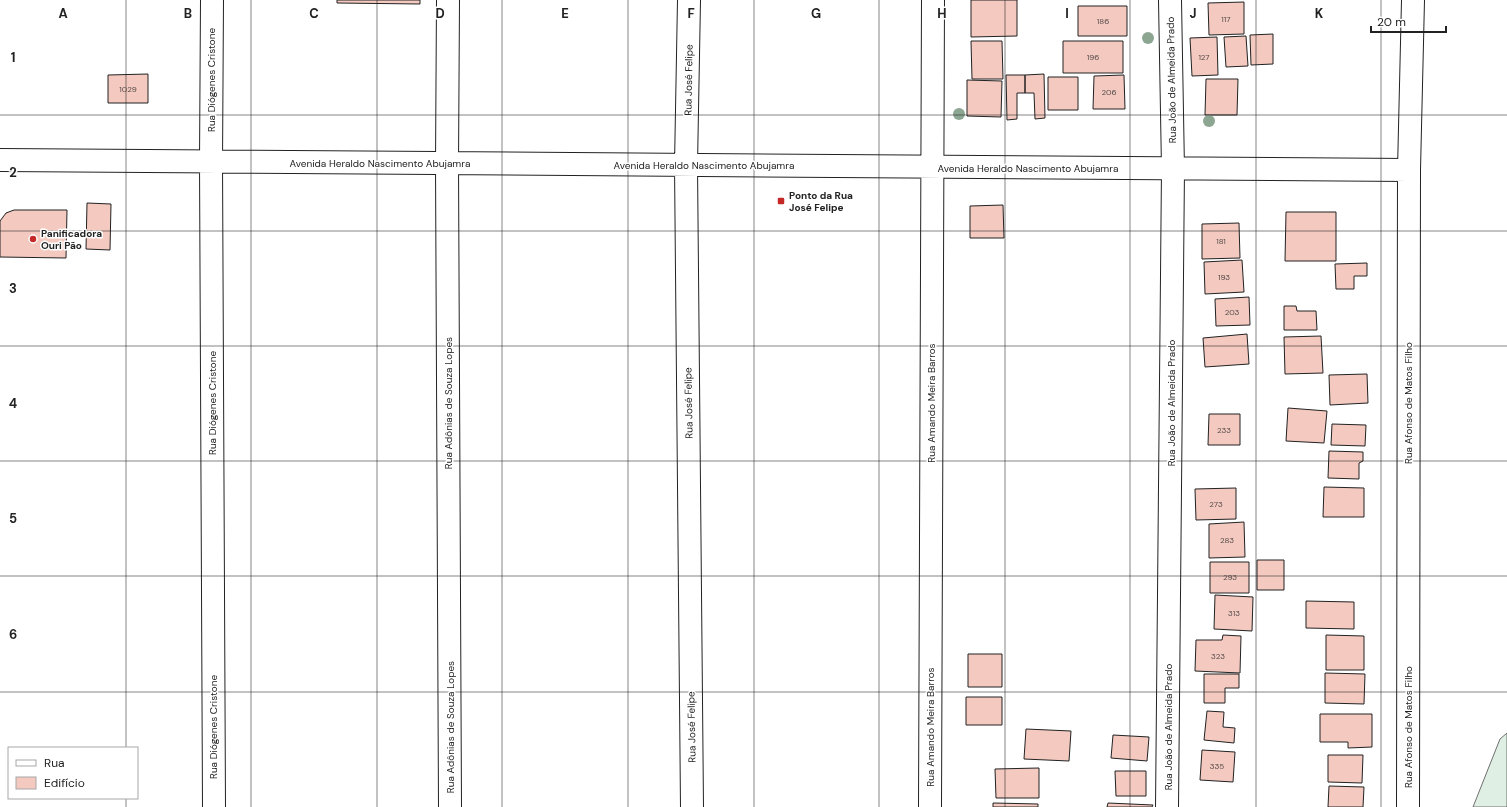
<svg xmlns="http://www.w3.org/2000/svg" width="1507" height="807" font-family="'DM Sans',sans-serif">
<rect width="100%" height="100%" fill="#fff"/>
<path fill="#e0efe3" stroke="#6f6f6f" d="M1507 733V807H1473L1500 739Z"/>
<path fill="#f3c9c0" stroke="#222" d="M337 0H420V4L337 3Z
M971 0H1017V36L971 37Z
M1244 2V34L1209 35 1208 3Z
M1078 6H1127V36H1078Z
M1273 34V64L1251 65 1250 35Z
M1246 36 1248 66 1226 67 1224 37Z
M1217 37 1218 75 1192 76 1190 38Z
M971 41H1002L1003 79H972Z
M1063 41H1123V73H1063Z
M148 74V103H108V75Z
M1044 74 1045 118 1035 119 1034 93H1025V75Z
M1006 75H1025V93H1017V119L1007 120Z
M1124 75 1125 109H1093L1094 76Z
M1048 77H1078V110H1048Z
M1206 79H1238L1237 115H1205Z
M967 80 1002 81 1001 117 967 116Z
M87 203 111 204 110 250 86 249Z
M1003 205 1004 238H970V206Z
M14 210H67L66 258 0 257V221L6 213Z
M1286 212H1336V261H1285Z
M1239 223 1240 258 1202 259V224Z
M1242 260 1244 292 1205 294 1204 262Z
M1367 263V276H1354V289H1336L1335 264Z
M1249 297 1250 325 1216 326 1215 299Z
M1284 306H1296L1297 311H1316L1317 330H1284Z
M1247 334 1249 364 1205 367 1203 338Z
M1321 336 1323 373 1285 374 1284 337Z
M1367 374 1368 403 1330 405 1329 375Z
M1288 408 1327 411 1324 443 1286 441Z
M1209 414H1240V445H1208Z
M1332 424 1366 425 1365 446 1331 445Z
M1329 451 1363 452V461L1359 463V479L1328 478Z
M1324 487 1364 488V517H1323Z
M1236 488V519L1196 520 1195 489Z
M1244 522 1245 557 1209 558V524Z
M1257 560H1284V590H1257Z
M1210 562H1249V593H1210Z
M1215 595 1253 597 1252 631 1214 629Z
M1306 601 1354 602V629L1306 628Z
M1223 635 1241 636 1240 673 1195 671 1196 640H1222Z
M1326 635 1364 636V670H1326Z
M968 654H1002V687H968Z
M1325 673 1365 674 1364 704 1325 703Z
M1204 674H1239V688H1225V703H1204Z
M966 697H1002V725H966Z
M1207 711 1224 712 1223 727 1235 728 1234 743 1204 740Z
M1320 714H1372V747L1348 748V742H1320Z
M1026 729 1071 731 1069 761 1024 759Z
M1113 735 1149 737 1147 761 1111 758Z
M1202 750 1235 752 1233 782 1200 780Z
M1328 755H1363L1362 783 1328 782Z
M1039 768V798H996L995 769Z
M1115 771H1146V796H1116Z
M1329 786 1364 787 1363 807H1328Z
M993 803 1038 804V807H993Z
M1108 803 1153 805 1152 807H1107Z"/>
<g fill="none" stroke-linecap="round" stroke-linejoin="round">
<g stroke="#222" stroke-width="24">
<path id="minor" d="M212 0 211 162 214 807
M448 0 447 164 450 807
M689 0 686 165 692 807
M0 160 1409 170
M930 807 933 0
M1167 807 1173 169 1170 0
M1408 807 1409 170 1413 0"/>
</g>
<use href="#minor" stroke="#fff" stroke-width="22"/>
</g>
<g fill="#8da692">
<circle cx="1148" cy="38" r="6"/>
<circle cx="959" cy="114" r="6"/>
<circle cx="1209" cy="121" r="6"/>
</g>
<path fill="none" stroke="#222" stroke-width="1" stroke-opacity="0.55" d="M126 0V748M251 0V807M377 0V807M502 0V807M628 0V807M754 0V807M879 0V807M1005 0V807M1130 0V807M1256 0V807M1381 0V807M0 115H1507M0 231H1507M0 346H1507M0 461H1507M0 576H1507M0 692H1507M126 798V807"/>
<g fill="#c62828" stroke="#fff" stroke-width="1.5">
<rect x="777" y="197" width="8" height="8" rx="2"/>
<circle cx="33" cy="239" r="4"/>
</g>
<g text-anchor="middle" stroke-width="3" stroke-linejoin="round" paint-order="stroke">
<g font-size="8" fill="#564c4a">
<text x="1226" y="22">117</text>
<text x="1103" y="24">186</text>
<text x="1093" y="60">196</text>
<text x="1204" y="60">127</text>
<text x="128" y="92">1029</text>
<text x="1109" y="95">206</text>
<text x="1221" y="244">181</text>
<text x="1224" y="280">193</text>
<text x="1232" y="315">203</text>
<text x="1224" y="433">233</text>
<text x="1216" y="507">273</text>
<text x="1227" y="543">283</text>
<text x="1230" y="580">293</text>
<text x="1234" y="616">313</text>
<text x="1218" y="659">323</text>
<text x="1217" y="769">335</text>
</g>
<g font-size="10" fill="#222" stroke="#fff">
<text transform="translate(211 80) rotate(-90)" y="4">Rua Diógenes Cristone</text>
<text transform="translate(688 80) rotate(-89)" y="4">Rua José Felipe</text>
<text transform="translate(1171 80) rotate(-91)" y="4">Rua João de Almeida Prado</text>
<text x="380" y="167">Avenida Heraldo Nascimento Abujamra</text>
<text x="704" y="169">Avenida Heraldo Nascimento Abujamra</text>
<text x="1028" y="172">Avenida Heraldo Nascimento Abujamra</text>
<text transform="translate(212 403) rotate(-90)" y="4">Rua Diógenes Cristone</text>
<text transform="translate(448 403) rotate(-90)" y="4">Rua Adônias de Souza Lopes</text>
<text transform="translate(688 403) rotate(-91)" y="4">Rua José Felipe</text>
<text transform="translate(931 403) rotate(-90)" y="4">Rua Amando Meira Barros</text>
<text transform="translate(1171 403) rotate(-90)" y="4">Rua João de Almeida Prado</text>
<text transform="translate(1408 403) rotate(-90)" y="4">Rua Afonso de Matos Filho</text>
<text transform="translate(213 727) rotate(-90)" y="4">Rua Diógenes Cristone</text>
<text transform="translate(450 727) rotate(-90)" y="4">Rua Adônias de Souza Lopes</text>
<text transform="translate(691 727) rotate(-91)" y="4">Rua José Felipe</text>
<text transform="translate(930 727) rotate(-90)" y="4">Rua Amando Meira Barros</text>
<text transform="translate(1168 727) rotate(-90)" y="4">Rua João de Almeida Prado</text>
<text transform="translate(1408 727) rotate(-90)" y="4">Rua Afonso de Matos Filho</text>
</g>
<g font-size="10" font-weight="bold" fill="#222" stroke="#fff" text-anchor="start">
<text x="789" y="199">Ponto da Rua<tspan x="789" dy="12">José Felipe</tspan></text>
<text x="41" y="237">Panificadora<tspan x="41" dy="12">Ouri Pão</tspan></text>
</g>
</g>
<g font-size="13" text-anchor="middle" font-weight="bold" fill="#222" stroke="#fff" stroke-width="3" stroke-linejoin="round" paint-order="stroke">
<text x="63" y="18">A</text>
<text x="188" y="18">B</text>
<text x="314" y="18">C</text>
<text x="440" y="18">D</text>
<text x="565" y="18">E</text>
<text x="691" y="18">F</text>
<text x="816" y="18">G</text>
<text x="942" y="18">H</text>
<text x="1067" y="18">I</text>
<text x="1193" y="18">J</text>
<text x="1319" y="18">K</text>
<text x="13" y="62">1</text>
<text x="13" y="177">2</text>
<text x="13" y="293">3</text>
<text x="13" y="408">4</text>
<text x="13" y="523">5</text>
<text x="13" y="639">6</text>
</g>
<rect x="8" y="747" width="130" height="52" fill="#ffffff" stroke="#a7a7a7"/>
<rect x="16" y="760" width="20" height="6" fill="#ffffff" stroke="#a7a7a7"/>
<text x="44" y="767" font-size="12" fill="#222222">Rua</text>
<rect x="16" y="777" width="20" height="12" fill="#f3c9c0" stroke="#a7a7a7"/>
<text x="44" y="787" font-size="12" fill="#222222">Edifício</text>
<path d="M1371 26v6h75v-6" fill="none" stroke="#222222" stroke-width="2"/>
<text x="1377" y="26" font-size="12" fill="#222222" stroke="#ffffff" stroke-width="3" paint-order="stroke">20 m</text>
</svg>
